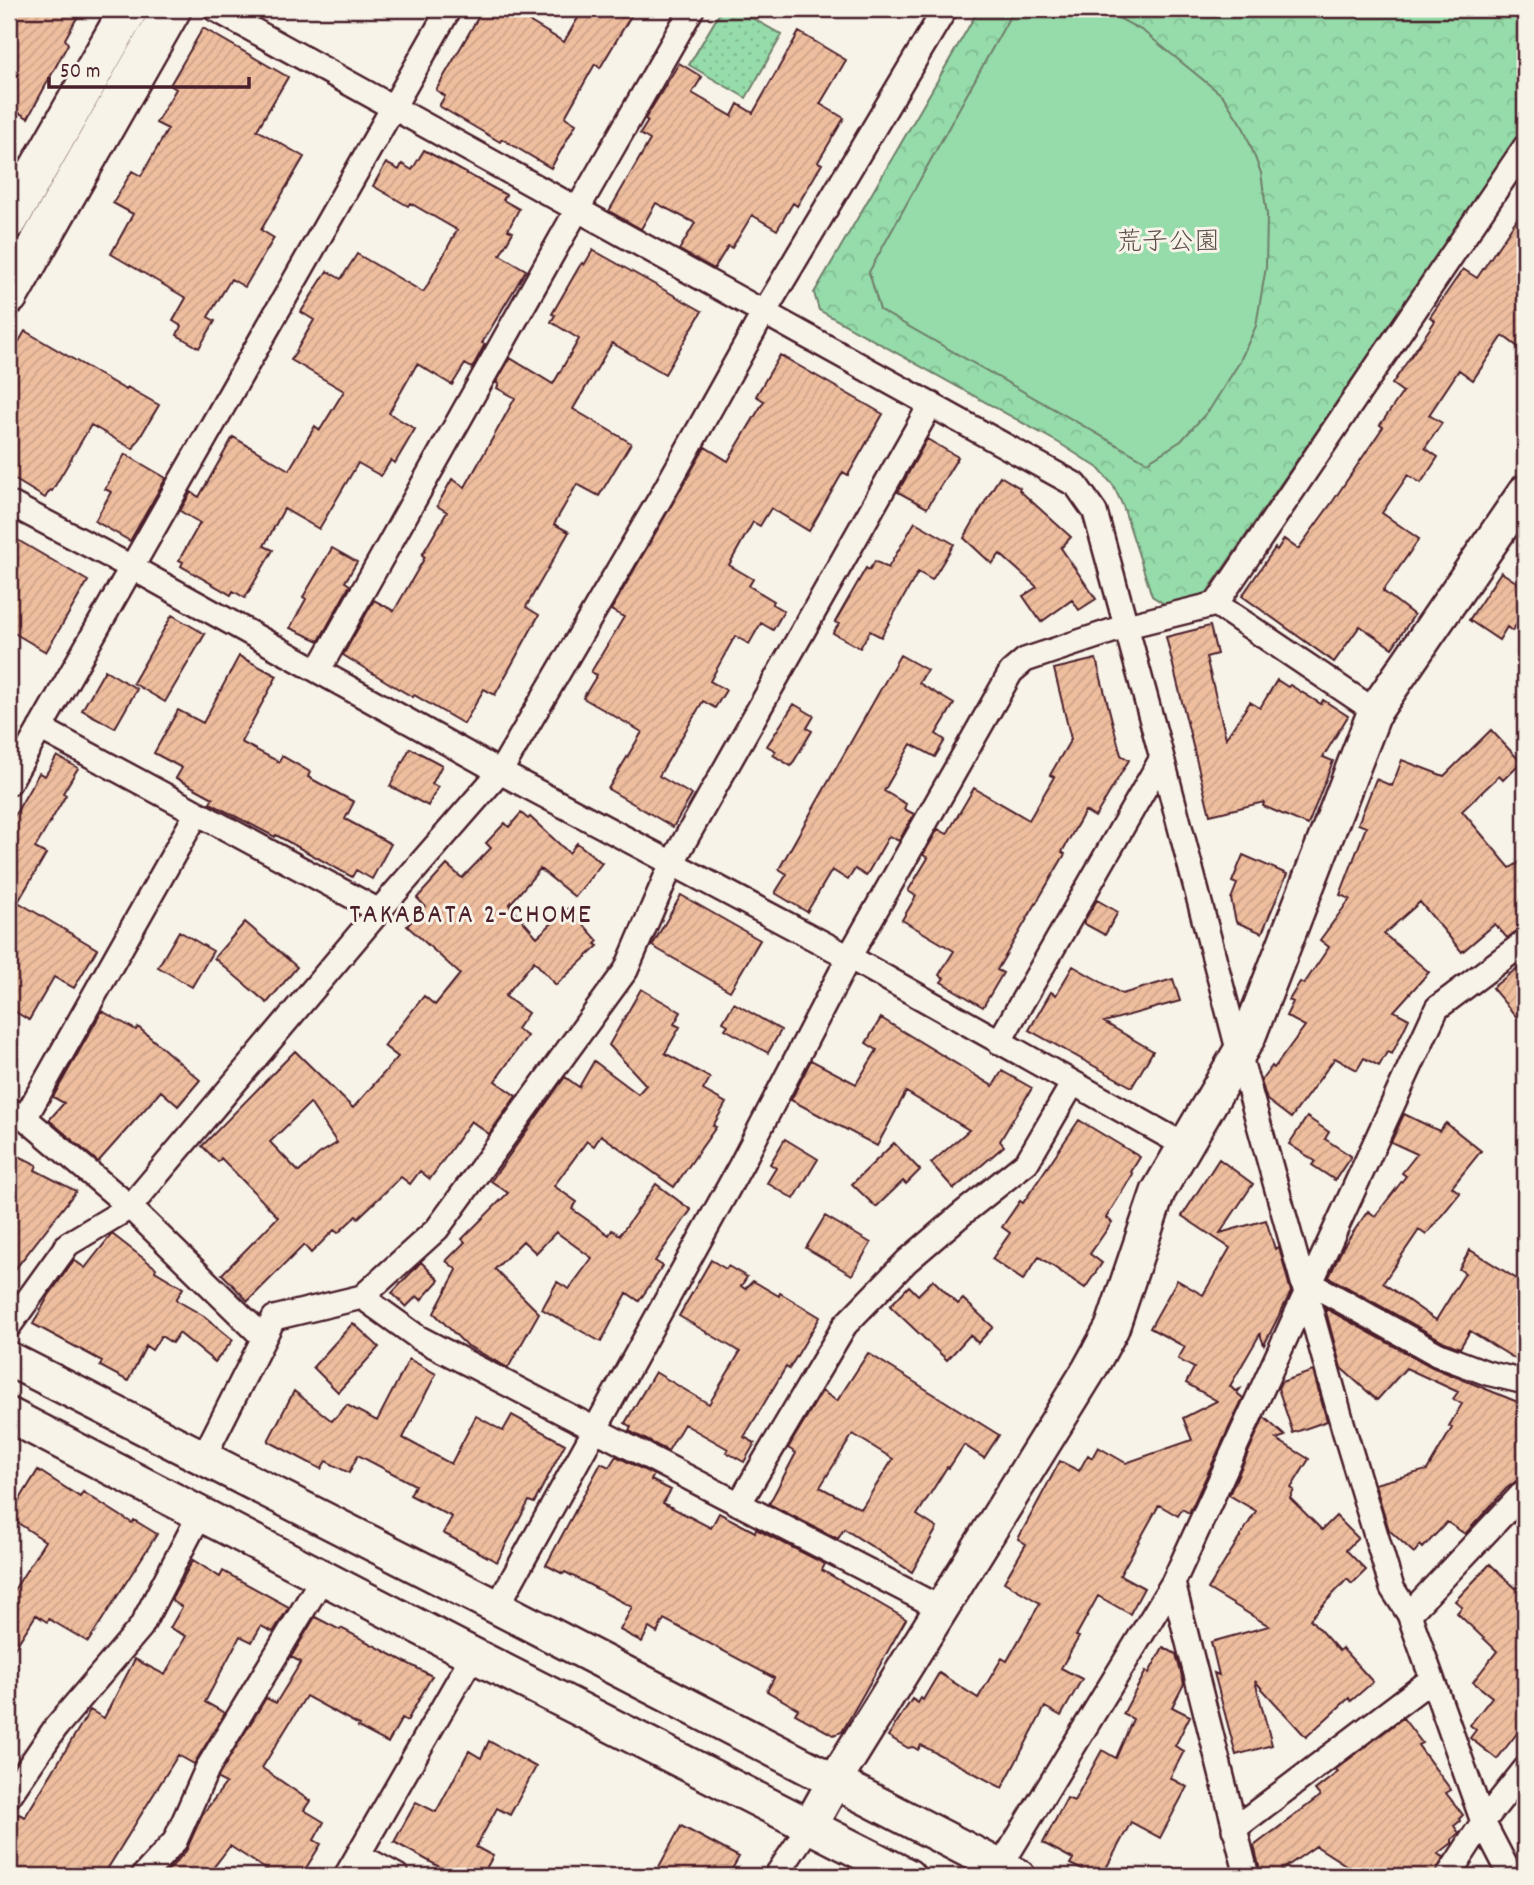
<svg xmlns="http://www.w3.org/2000/svg" width="1534" height="1885" font-family="Dekko,'Klee One',sans-serif">
<defs>
<pattern id="grass-dots" width="8" height="8" patternUnits="userSpaceOnUse" patternTransform="scale(1.75)"><rect width="8" height="8" fill="#95dcaa"/><path d="M2 2h.1M6 6h.1" fill="none" stroke="#82bc92" stroke-width="1.8" stroke-linecap="round"/></pattern>
<pattern id="park-crowns" width="20" height="18" patternUnits="userSpaceOnUse" patternTransform="scale(1.75)"><rect width="20" height="18" fill="#95dcaa"/><path d="M2 6a3 3 0 1 1 6 0M12 15a3 3 0 1 1 6 0" fill="none" stroke="#82bc92"/></pattern>
<pattern id="building-hatch" width="6" height="6" patternUnits="userSpaceOnUse" patternTransform="scale(1.75)"><rect width="6" height="6" fill="#efbe9f"/><path d="M-1 1l2-2M0 6l6-6M5 7l2-2" fill="none" stroke="#cea389"/></pattern>
</defs>
<rect width="100%" height="100%" fill="#f7f3e8"/>
<filter id="ink" filterUnits="userSpaceOnUse"><feTurbulence type="fractalNoise" baseFrequency=".0143" numOctaves="2"/><feDisplacementMap in="SourceGraphic" scale="14" xChannelSelector="R" yChannelSelector="G"/><feConvolveMatrix kernelMatrix="1 2 1 2 8 2 1 2 1" color-interpolation-filters="sRGB"/></filter>
<g filter="url(#ink)">
<path fill="url(#grass-dots)" stroke="#707e6a" stroke-width="2" d="M722 9H736L782 35 746 98 689 65Z"/>
<path fill="url(#park-crowns)" stroke="#707e6a" stroke-width="2" d="M979 9H1525V126L1205 595 1169 607 1152 596 1123 506 1113 485 1098 468 1059 443 819 310 814 293Z"/>
<path fill="#95dcaa" stroke="#707e6a" stroke-width="2" d="M1014 9H1102L1143 31 1223 96 1244 129 1261 173 1267 215 1266 267 1256 326 1239 363 1210 409 1181 441 1147 462 880 310 869 272Z"/>
<path fill="url(#building-hatch)" stroke="#4a1f2b" stroke-width="2" fill-rule="evenodd" d="M9 9H82L65 39 68 44 28 118 9 107Z
M483 9H534L527 20 564 42 583 9H635L600 68 595 64 565 117 576 124 551 168 502 139 500 142 439 106 445 96 436 90Z
M203 28 288 77 257 130 304 157 261 230 274 238 245 287 231 279 208 317 215 321 199 348 177 335 181 326 173 321 186 298 111 254 133 214 113 203 132 171 141 176 168 129 156 123 176 89 170 85Z
M799 32 846 60 820 104 844 118 818 162 822 164 797 206 793 203 777 230 752 215 732 248 728 246 714 269 679 250 695 223 656 203 641 229 609 211 650 140 640 134 648 121 645 119 679 63 702 77 692 93 732 116 738 104 753 113Z
M424 150 506 195 503 200 519 209 508 230 513 232 500 255 526 270 482 343 485 344 472 368 465 364 452 385 417 364 389 413 415 429 395 463 391 460 381 476 358 463 319 529 284 509 264 546 273 550 245 598 233 591 231 595 181 566 183 562 179 560 200 523 180 511 191 492 199 497 233 437 289 470 315 426 320 430 344 391 291 360 314 320 301 312 327 271 341 279 357 254 423 292 426 288 457 230 410 203 408 206 373 186 386 163 399 170 402 164 412 170Z
M1525 207V352L1503 336 1473 380 1459 370 1429 415 1442 423 1425 448 1438 457 1421 483 1408 475 1382 513 1419 539 1383 591 1414 615 1392 648 1360 626 1334 662 1242 596 1275 548 1277 550 1284 539 1298 549 1333 501 1383 427 1380 425 1403 392 1392 384 1435 321 1430 317 1463 269 1477 278Z
M593 250 702 311 665 374 612 343 573 409 631 443 599 496 577 484 554 524 569 532 526 607 539 615 495 695 484 689 464 724 414 695 413 697 397 688 343 655 374 600 394 611 425 557 422 555 447 512 437 506 452 479 465 487 495 434 515 398 497 388 499 384 496 383 510 358 553 384 579 339 551 322 555 315 552 314 579 267 582 263 584 265Z
M25 331 126 390 127 387 159 405 133 449 91 425 52 491 50 490 45 498 9 476V359Z
M780 355 883 414 848 475 843 472 809 531 771 508 760 526 753 522 729 565 753 579 749 586 774 601 772 604 784 611 773 630 761 623 749 644 735 636 710 681 726 690 715 708 703 701 659 776 692 795 673 827 608 789 642 732 583 698 597 675 591 672 624 617 611 610 705 447 728 461 764 401 756 396Z
M927 439 958 457 927 508 898 492Z
M125 454 166 478 130 541 95 521 111 492 105 489Z
M1000 476 1020 488 1019 490 1071 537 1061 548 1096 599 1079 610 1072 600 1041 622 1023 596 1037 587 1000 554 992 564 964 538Z
M915 522 954 544 932 580 918 572 881 637 870 631 860 648 833 633 839 624 835 622 866 568 869 570 875 561 888 568Z
M9 535 88 581 46 652 9 630Z
M332 548 357 562 345 582 350 585 319 641 290 628 306 599 303 597Z
M1501 572 1525 588V612L1512 631 1507 627 1499 640 1469 620Z
M172 615 205 634 165 702 133 683Z
M1210 626 1217 654 1206 657 1226 738 1250 702 1260 708 1277 680 1288 687 1290 685 1321 704 1323 700 1348 716 1323 757 1333 761 1308 825 1263 806 1264 802 1210 815 1166 637Z
M900 655 927 670 919 683 954 704 936 734 945 740 935 757 911 744 884 791 906 804 904 809 914 814 899 841 889 836 866 876 855 869 848 880 832 870 807 912 775 893 787 874 779 869Z
M239 656 277 676 241 742 279 762 282 756 310 772 308 777 354 802 345 819 391 844 372 879 356 870 352 877 276 835 275 837 210 803 213 798 176 778 182 768 154 753 178 710 203 723Z
M1096 659 1121 755 1129 760 1095 817 1085 811 1062 852 1065 854 997 970 1003 973 983 1007 941 982 944 978 939 975 954 951 902 920 916 896 908 891 928 858 923 855 938 829 947 834 974 788 1029 820 1054 777 1050 775 1071 739 1054 669Z
M105 670 137 689 115 728 82 710Z
M794 704 814 716 807 728 812 731 791 766 773 755 776 751 767 746Z
M1491 730 1521 762 1503 780 1499 776 1462 811 1510 868 1525 859V925L1507 938 1495 924 1462 952 1420 902 1384 934 1429 972 1394 1011 1409 1019 1392 1054 1387 1052 1379 1066 1364 1058 1357 1070 1335 1058 1291 1118 1267 1100 1261 1081 1272 1066 1274 1068 1305 1026 1286 1016 1293 1002 1289 1000 1300 982 1304 984 1329 947 1320 940 1350 899 1340 895 1366 827 1358 824 1376 779 1392 786 1402 760 1444 776Z
M410 748 442 765 432 784 438 787 428 806 390 786Z
M57 756 78 768 63 793 66 795 35 848 46 854 18 902 97 949 74 988 54 977 29 1020 9 1008V825L39 773 45 776Z
M521 813 528 819 530 817 569 853 577 843 602 863 575 897 540 869 509 905 537 937 569 908 598 941 595 944 598 946 556 985 534 961 505 996 528 1013 517 1029 527 1036 495 1081 516 1096 489 1134 471 1121 430 1179 420 1171 410 1184 401 1177 358 1218 356 1216 338 1233 334 1230 311 1253 304 1245 248 1301 222 1274 278 1217 221 1158 218 1162 202 1146 295 1051 353 1108 398 1057 384 1046 424 996 435 1005 460 974 407 926 425 906 417 898 447 865 462 878 491 848 486 843 505 823 509 827ZM310 1103 337 1143 319 1154 299 1172 270 1142Z
M1243 855 1287 874 1262 933 1236 922 1231 899 1237 884 1232 882Z
M681 895 760 940 730 991 652 946Z
M1097 900 1118 912 1105 935 1083 923Z
M245 922 297 967 267 1003 214 958Z
M179 931 213 951 192 987 158 967Z
M1525 962V1027L1492 988Z
M1073 966 1122 994 1173 979 1180 1001 1104 1022 1153 1051 1132 1087 1029 1030 1051 992 1056 995Z
M641 989 681 1012 674 1024 680 1027 665 1053 710 1078 703 1090 726 1103 713 1126 716 1127 674 1187 601 1135 594 1146 587 1141 554 1186 577 1202 572 1209 609 1235 612 1230 620 1235 656 1184 691 1210 655 1261 663 1266 639 1301 627 1293 601 1342 542 1309 557 1282 569 1289 592 1258 556 1232 536 1253 523 1241 495 1269 539 1313 508 1368 466 1345 434 1313 457 1270 446 1261 465 1242 462 1239 508 1193 491 1181 565 1077 579 1087 594 1061 638 1094 646 1085 609 1045Z
M734 1003 781 1030 768 1053 725 1029 728 1025 723 1022Z
M102 1011 136 1030 138 1027 200 1080 178 1106 161 1091 98 1162 49 1120 64 1103 53 1097Z
M881 1018 993 1086 1002 1071 1032 1088 1000 1141 1004 1146 954 1189 931 1163 969 1130 906 1092 877 1146 791 1100 811 1060 856 1084 877 1050 866 1043Z
M1404 1114 1439 1131 1446 1123 1481 1151 1452 1187 1460 1193 1426 1235 1419 1230 1383 1283 1436 1320 1465 1273 1459 1269 1470 1250 1525 1284V1365L1470 1331 1460 1348 1445 1342 1329 1277 1343 1247 1356 1228 1368 1211 1375 1216 1406 1176 1402 1173 1417 1154 1391 1142Z
M1307 1117 1329 1132 1325 1139 1351 1156 1335 1180 1312 1165 1315 1161 1289 1144Z
M1079 1120 1140 1157 1131 1172 1133 1174 1106 1218 1112 1222 1090 1254 1102 1263 1085 1288 1039 1257 1023 1280 992 1259 1010 1233 1002 1227 1020 1201 1023 1203Z
M785 1139 818 1159 794 1199 767 1183 776 1168 770 1164Z
M894 1143 920 1170 906 1184 903 1181 876 1207 852 1184Z
M9 1151 37 1165 35 1170 76 1191 9 1277Z
M1219 1159 1253 1184 1220 1233 1266 1220 1275 1249 1279 1247 1291 1292 1264 1345 1260 1334 1230 1386 1235 1391 1240 1389 1237 1393 1243 1398 1193 1505 1189 1513 1182 1509 1178 1516 1159 1505 1120 1575 1144 1588 1130 1614 1098 1596 1076 1636 1079 1637 1061 1668 1082 1679 1061 1716 1045 1707 1002 1788 921 1745 918 1750 913 1747 908 1748 888 1736 912 1699 918 1703 921 1698 923 1700 939 1673 978 1698 1002 1658 1007 1661 1040 1603 1004 1582 1026 1544 1018 1539 1060 1461 1079 1471 1088 1455 1092 1458 1098 1447 1126 1463 1192 1440 1183 1418 1217 1401 1186 1383 1194 1368 1178 1359 1185 1347 1150 1328 1177 1280 1203 1295 1230 1248 1182 1216Z
M825 1216 871 1243 852 1275 806 1248Z
M112 1234 156 1268 155 1271 183 1288 176 1300 204 1316 233 1340 215 1362 179 1333 172 1343 161 1336 152 1350 146 1346 128 1381 100 1366 102 1361 33 1324 49 1295 74 1260 85 1268Z
M711 1260 726 1269 728 1266 747 1277 741 1286 745 1289 753 1281 779 1296 780 1293 820 1317 789 1369 786 1367 744 1437 755 1443 744 1462 726 1452 728 1449 684 1424 668 1451 629 1431 631 1427 625 1423 655 1372 709 1404 740 1352 679 1316Z
M421 1262 439 1280 421 1300 417 1296 406 1307 392 1293Z
M933 1280 958 1304 963 1299 993 1327 978 1343 970 1335 947 1360 890 1306 909 1286 918 1295Z
M1325 1308 1432 1367 1525 1405V1474L1506 1489 1465 1534 1447 1522 1423 1548 1420 1545 1414 1553 1389 1530 1375 1484 1427 1470 1452 1428 1449 1426 1462 1404 1453 1399 1458 1392 1406 1368 1377 1400 1341 1368Z
M353 1323 379 1347 338 1392 313 1367Z
M868 1353 999 1435 984 1458 964 1445 949 1468 947 1467 917 1515 937 1528 912 1572 844 1529 838 1539 769 1504 796 1453 788 1448 822 1391 837 1401ZM853 1434 893 1459 861 1509 820 1487Z
M409 1359 436 1374 403 1438 451 1464 476 1416 503 1431 512 1415 565 1444 534 1503 529 1501 497 1562 443 1533 452 1517 410 1495 415 1485 358 1455 349 1473 326 1461 321 1469 268 1441 294 1391 332 1421 347 1405 377 1421Z
M1313 1371 1327 1421 1293 1433 1278 1388 1281 1382Z
M1264 1417 1285 1436 1276 1439 1309 1459 1291 1488 1294 1490 1290 1498 1322 1530 1336 1516 1358 1538 1346 1550 1366 1570 1352 1584 1347 1579 1310 1619 1339 1651 1342 1648 1373 1682 1351 1701 1349 1698 1306 1737 1255 1681 1272 1745 1236 1755 1214 1673 1219 1675 1211 1642 1269 1626 1208 1589 1256 1511 1229 1495Z
M616 1456 654 1475 651 1480 671 1490 663 1503 711 1528 719 1513 755 1532 756 1529 825 1564 822 1570 906 1619 842 1732 833 1735 795 1714 798 1709 767 1691 774 1678 664 1619 657 1633 649 1628 642 1642 620 1630 632 1607 565 1572 563 1574 546 1565 601 1463 609 1467Z
M38 1470 80 1497 83 1492 132 1523 134 1520 157 1534 88 1642 49 1619 47 1622 36 1615 9 1657V1598L45 1541 9 1517Z
M193 1560 220 1577 223 1571 289 1607 273 1632 261 1626 252 1642 240 1636 205 1702 225 1713 194 1764 178 1755 103 1876H9V1829L19 1814 25 1817 90 1710 104 1718 135 1659 165 1675 186 1636 170 1628 182 1607 171 1600Z
M1490 1564 1525 1597V1723L1497 1759 1470 1738 1476 1730 1470 1725 1492 1697 1473 1682 1497 1651 1457 1613 1462 1607 1455 1601Z
M315 1617 340 1630 341 1628 432 1676 407 1721 402 1718 388 1743 358 1727 359 1725 306 1696 262 1768 310 1801 304 1810 324 1822 314 1840 321 1844 301 1876H276L230 1846 207 1876H163L186 1851 202 1815 226 1783 218 1779 219 1775 266 1698 276 1703 301 1662 291 1657Z
M1163 1647 1176 1654 1184 1684 1172 1707 1190 1716 1175 1746 1184 1751 1170 1778 1187 1787 1160 1838 1131 1822 1102 1876H1094L1070 1864 1073 1859 1043 1843 1067 1798 1074 1801 1102 1750 1116 1758 1133 1719 1123 1714 1146 1671 1149 1673Z
M1403 1718 1422 1743 1418 1745 1451 1790 1446 1793 1463 1815 1459 1819 1460 1821 1454 1826 1459 1833 1452 1839V1843L1438 1854 1444 1857 1434 1876H1363L1316 1846 1273 1876H1267L1259 1866 1254 1846 1320 1796 1315 1790 1338 1772 1336 1769Z
M489 1741 536 1767 510 1815 497 1808 476 1847 493 1856 482 1876H456L394 1842 416 1802 436 1812 469 1751 481 1758Z
M681 1826 739 1857 728 1876H654Z"/>
<g fill="none" stroke-linecap="round" stroke-linejoin="round">
<g stroke="#4a1f2b" stroke-width="28">
<path id="street" d="M215 9 1076 485 1095 512 1162 758 1239 1053 1345 1433 1392 1588 1409 1614 1483 1822 1511 1876
M9 503 131 567 500 772 849 957 1184 1145
M1216 604 1525 147
M318 671 577 210 692 9
M40 728 379 911
M9 783 449 9
M999 1042 1162 758
M9 1110 25 1118 130 1207 264 1338
M25 1118 197 813
M1310 1283 1439 1355 1487 1373 1525 1382
M362 1297 419 1338 942 1609
M9 1326 68 1244 130 1207 379 911 500 772 661 497 763 314 945 9
M203 1458 274 1318 362 1297 437 1229 626 970 672 863 931 404
M739 1504 845 1325 907 1261 963 1213 1027 1162 1073 1083
M1173 1583 1247 1876
M497 1607 741 1165 849 957 1011 672 1025 660 1127 626 1216 604 1375 711
M1409 1614 1525 1491
M9 1796 56 1727 141 1627 200 1514
M1234 1829 1432 1679
M358 1855 397 1876
M1000 1867 1173 1583 1437 1008 1525 942
M143 1876 175 1841 207 1769 323 1577
M346 1876 473 1655
M776 1876 809 1827
M1448 1876 1483 1822 1525 1769"/>
</g>
<g stroke="#4a1f2b" stroke-width="38">
<path id="secondary" d="M9 1359 497 1607 1018 1876
M9 1415 473 1655 908 1876
M809 1827 834 1782 1089 1370 1112 1328 1158 1192 1248 1038 1375 711 1525 492"/>
</g>
<g stroke="#4a1f2b" stroke-width="42">
<path id="primary" d="M9 220 129 9
M9 296 172 9"/>
</g>
<use href="#street" stroke="#f7f3e8" stroke-width="23"/>
<use href="#secondary" stroke="#f7f3e8" stroke-width="33"/>
<use href="#primary" stroke="#f7f3e8" stroke-width="37"/>
</g>
</g>
<g text-anchor="middle" stroke-width="6" stroke-linejoin="round" paint-order="stroke">
<g font-size="26" fill="#5d4e4b" stroke="#f7f3e8">
<text x="1168" y="249">荒子公園</text>
</g>
<g font-size="28" letter-spacing="2" fill="#4a1f2b" stroke="#f7f3e8">
<text x="471" y="922">TAKABATA 2-CHOME</text>
</g>
</g>
<rect width="1534" height="1885" fill="none" stroke="#f7f3e8" stroke-width="35"/>
<rect x="18" y="18" width="1499" height="1850" fill="none" stroke="#4a1f2b" stroke-width="2.5" filter="url(#ink)"/>
<path d="M49 77v10h200v-10" fill="none" stroke="#4a1f2b" stroke-width="3.5"/>
<text x="60" y="77" font-size="21" fill="#4a1f2b" stroke="#f7f3e8" stroke-width="5" paint-order="stroke">50 m</text>
</svg>
